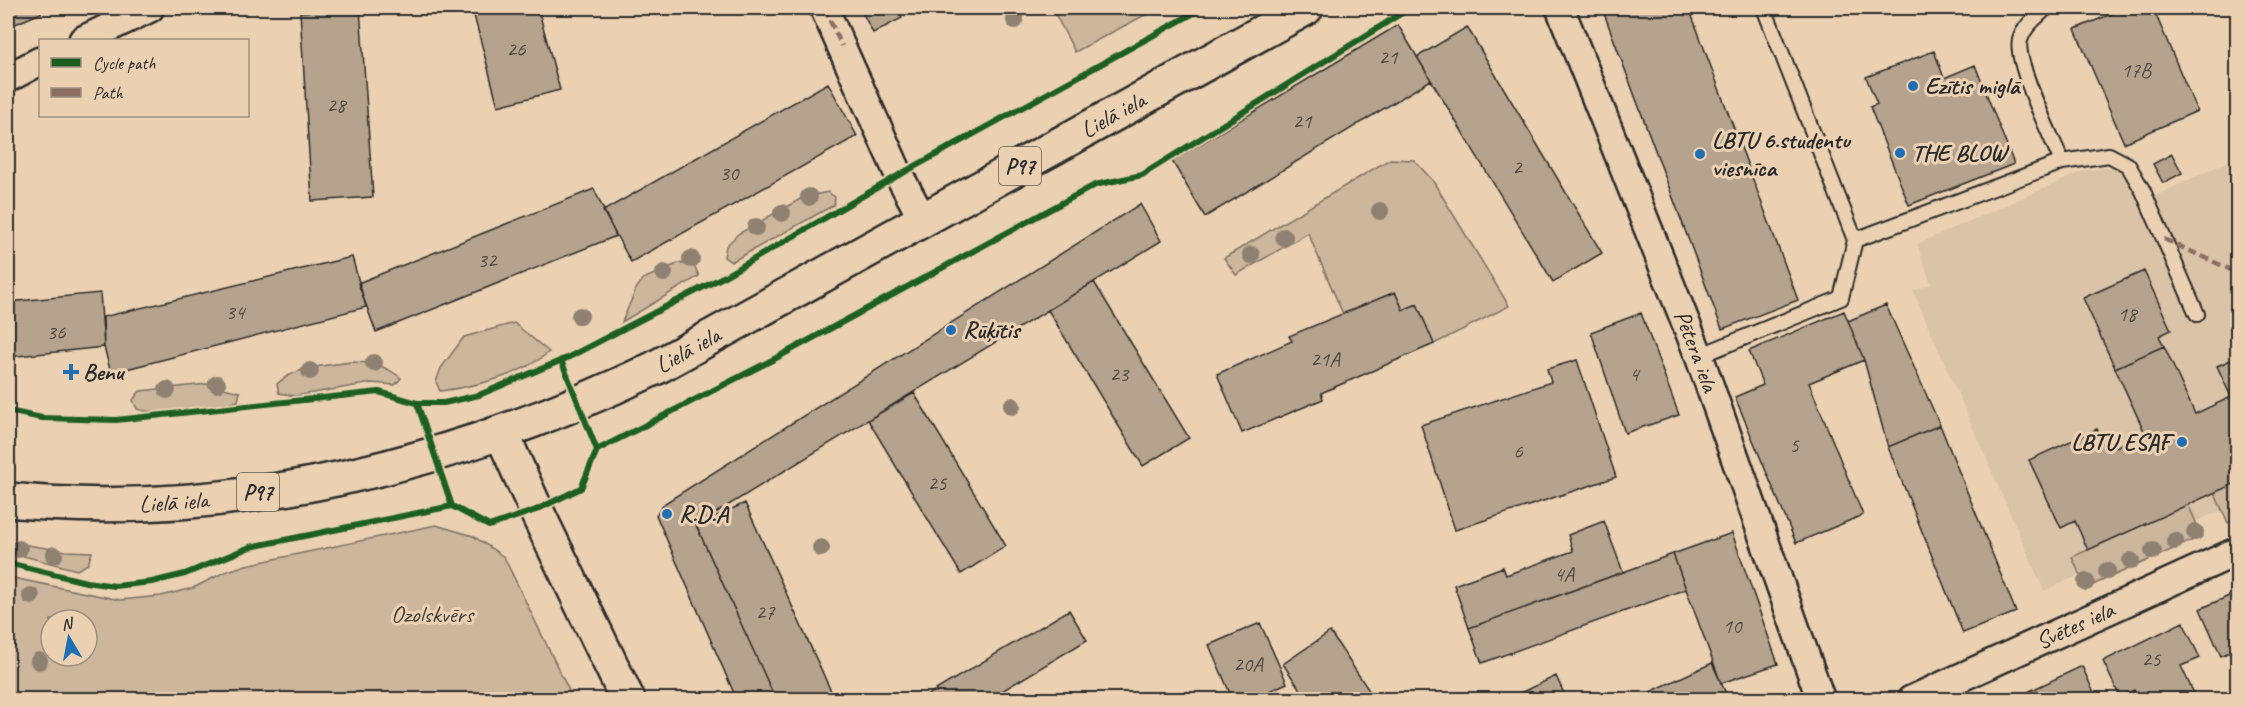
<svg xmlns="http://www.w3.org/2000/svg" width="2245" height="707" font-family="Caveat,sans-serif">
<rect width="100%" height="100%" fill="#ebd1b2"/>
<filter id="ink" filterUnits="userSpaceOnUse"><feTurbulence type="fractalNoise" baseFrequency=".0167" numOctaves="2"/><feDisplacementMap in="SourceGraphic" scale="12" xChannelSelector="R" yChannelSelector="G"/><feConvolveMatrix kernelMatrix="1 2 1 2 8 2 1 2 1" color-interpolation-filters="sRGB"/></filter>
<g filter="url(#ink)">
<path fill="#dbc3a7" d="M2237 157V503L2044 591 1913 291 1931 284 1917 244 2086 170 2111 167 2128 176 2140 203Z"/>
<path fill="#ccb69c" stroke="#7c7064" stroke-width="1.5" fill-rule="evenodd" d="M1052 8H1158L1075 52Z
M1390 159 1414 160 1433 181 1509 306 1434 344 1417 305 1403 310 1395 292 1343 314 1308 233 1236 275 1224 258Z
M828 192 835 197 834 205 731 262 724 257 726 246 738 234 804 197Z
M679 263 694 265 699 276 622 322 636 289 643 279Z
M514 323 549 352C521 376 476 386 440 391L436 382 441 368 464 337Z
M350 362C371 362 385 365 401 378L395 385 372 383 295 396 279 393 277 384C296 366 325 366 350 362Z
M207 384 240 392 238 401C211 409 163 417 137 409L133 400 140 391Z
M2237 482V519L2228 523 2214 492Z
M2188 504 2202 536 2086 588 2072 557Z
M436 525 473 536 504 557 573 699H8V577L120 600 161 596 193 588 225 572 246 565ZM51 620H87V656H51Z
M8 542 66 551 92 552 88 564 77 570 8 552Z"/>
<path fill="#b6a38d" stroke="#2b2b2b" stroke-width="1.5" d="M8 8H40L41 13 8 27Z
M360 8 373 197 312 201 300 12Z
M472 8H538L560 90 498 106Z
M860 8H897L902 18 873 33Z
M1602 8H1689L1798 300 1722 329Z
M2126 8H2153L2197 111 2124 143 2075 29Z
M1398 25 1431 80 1205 217 1172 161Z
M1467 27 1602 253 1553 282 1417 57Z
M1934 51 1944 78 1975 65 2014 164 1909 205 1870 107 1877 104 1866 77Z
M828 83 857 136 631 262 603 211Z
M2172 154 2182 173 2163 183 2153 164Z
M594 189 616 236 376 332 358 283Z
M1140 204 1161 241 696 525 776 700H737L656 515 665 503Z
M352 257 366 307 111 373 104 347 103 317Z
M2144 271 2171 330 2159 336 2164 346 2115 368 2083 298Z
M1094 282 1189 438 1143 466 1048 310Z
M1395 292 1403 310 1417 304 1434 344 1321 393 1323 399 1242 433 1217 374 1292 341 1289 336Z
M100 293 104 347 8 357V302Z
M1886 305 1940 425 1888 447 1864 360 1848 321Z
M1844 311 1864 360 1809 383 1863 515 1796 543 1735 397 1763 385 1749 351Z
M1641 313 1679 415 1625 433 1591 332Z
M2164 346 2195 414 2231 397 2217 366 2238 357V482L2088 550 2075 521 2061 528 2029 460 2097 429 2107 451 2145 433 2115 368Z
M1577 360 1616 477 1455 530 1421 425 1551 382 1547 369Z
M914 393 1006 546 961 574 868 420Z
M1940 425 2016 612 1963 633 1888 447Z
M745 503 835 700H776L696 525Z
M1604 521 1623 572 1469 628 1454 585 1503 567 1506 575 1573 551 1568 535Z
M1732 533 1778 664 1721 683 1673 554Z
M1673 554 1686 589 1482 663 1469 628Z
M2238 592V648L2221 656 2200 609Z
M1069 610 1087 640 987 700H928L926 696Z
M2183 622 2200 658 2181 666 2197 700H2139L2134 690 2120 697 2103 661Z
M1260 623 1287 683 1249 700H1233L1209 645Z
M1330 632 1372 695 1365 700H1307L1283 664Z
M1712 663 1729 700H1633Z
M2082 666 2097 700H2011Z
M1556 676 1567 700H1505Z"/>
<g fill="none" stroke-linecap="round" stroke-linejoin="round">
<g stroke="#2b2b2b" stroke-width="18">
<path id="lane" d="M2046 8C2037 17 2024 26 2020 40 2014 61 2052 138 2062 162
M1855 240 2062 162 2109 155 2128 165 2143 191 2197 314
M1699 356 1841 298 1855 240 1764 8"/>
</g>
<g stroke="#2b2b2b" stroke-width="32">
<g id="street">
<path d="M824 8 899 175 923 220"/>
<path id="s1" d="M1560 8 1699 356 1821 700"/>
<path d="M83 40 150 8"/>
<path d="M8 78 40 61"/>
<path id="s2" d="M1911 700 2238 551"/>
</g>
</g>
<g stroke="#2b2b2b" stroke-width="38">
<path id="secondary" d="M502 434 536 510 628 700"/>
</g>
<g stroke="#2b2b2b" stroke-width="38">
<g id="primary">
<path id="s3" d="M8 500C230 522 456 464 655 368L1306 8"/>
</g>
</g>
<use href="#lane" stroke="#ebd1b2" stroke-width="14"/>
<use href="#street" stroke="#ebd1b2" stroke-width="27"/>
<use href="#secondary" stroke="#ebd1b2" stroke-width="33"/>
<use href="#primary" stroke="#ebd1b2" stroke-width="33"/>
<path stroke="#8d6e63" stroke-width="4.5" stroke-dasharray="9 4.5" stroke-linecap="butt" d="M824 8 842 46
M2164 239 2238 273"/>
<g stroke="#ebd1b2" stroke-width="10">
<path id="cycleway" d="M561 360 597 450
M417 403 452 506
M8 411 42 418 116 420 379 392 417 403H444L479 395 567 358 723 277 899 175 1203 8
M8 563 86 582 115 586 152 582 185 574 250 547 452 506 489 526 536 510 581 488 597 450 778 357 1095 185 1142 175 1410 8"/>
</g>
<use href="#cycleway" stroke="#1b5e20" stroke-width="6"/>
</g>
<g fill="#8f8171">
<circle cx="1015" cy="20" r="9"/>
<circle cx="809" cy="197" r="9"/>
<circle cx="1380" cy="211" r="9"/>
<circle cx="782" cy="213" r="9"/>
<circle cx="756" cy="227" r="9"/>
<circle cx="1284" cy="237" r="9"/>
<circle cx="1251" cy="255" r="9"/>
<circle cx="691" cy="259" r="9"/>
<circle cx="664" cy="273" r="9"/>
<circle cx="580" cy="316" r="9"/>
<circle cx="374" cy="363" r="9"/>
<circle cx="310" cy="371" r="9"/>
<circle cx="217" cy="384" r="9"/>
<circle cx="167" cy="390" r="9"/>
<circle cx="1012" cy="406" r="9"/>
<circle cx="2195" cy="532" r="9"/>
<circle cx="2175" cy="541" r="9"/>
<circle cx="821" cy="548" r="9"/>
<circle cx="19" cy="549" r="9"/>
<circle cx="2153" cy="551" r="9"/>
<circle cx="54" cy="555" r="9"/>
<circle cx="2131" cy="561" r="9"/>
<circle cx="2107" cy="571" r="9"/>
<circle cx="2086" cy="582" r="9"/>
<circle cx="31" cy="596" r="9"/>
<circle cx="39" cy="661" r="9"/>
</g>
</g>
<g fill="#1f6fb2" stroke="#ebd1b2" stroke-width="2">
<circle cx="1913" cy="86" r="6"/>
<circle cx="1900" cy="153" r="6"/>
<circle cx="1700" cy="154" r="6"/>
<circle cx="951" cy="330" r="6"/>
<path d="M68 363h6v6h6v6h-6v6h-6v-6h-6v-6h6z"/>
<circle cx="2182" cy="442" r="6"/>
<circle cx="667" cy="514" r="6"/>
</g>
<g text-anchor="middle" stroke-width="6" stroke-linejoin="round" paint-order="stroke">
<g font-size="21" fill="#4e4944">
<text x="516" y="56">26</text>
<text x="1388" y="64">21</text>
<text x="2136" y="77">17B</text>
<text x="336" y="112">28</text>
<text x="1302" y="128">21</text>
<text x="1517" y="174">2</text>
<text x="729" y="180">30</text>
<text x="487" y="267">32</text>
<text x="235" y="319">34</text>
<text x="2127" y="321">18</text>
<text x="56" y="339">36</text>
<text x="1325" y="366">21A</text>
<text x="1119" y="381">23</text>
<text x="1634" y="381">4</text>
<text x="1794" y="452">5</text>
<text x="1518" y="458">6</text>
<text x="937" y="490">25</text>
<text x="1564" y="581">4A</text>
<text x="765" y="619">27</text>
<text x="1732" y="633">10</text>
<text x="2151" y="666">25</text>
<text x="1248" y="671">20A</text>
</g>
<g fill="#ebd1b2" stroke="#655d54" stroke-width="1.5">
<rect x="999" y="147" width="42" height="38" rx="4.5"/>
<rect x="237" y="473" width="42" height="38" rx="4.5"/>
</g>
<g font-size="22" font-weight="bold" fill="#2b2b2b">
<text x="1020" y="174">P97</text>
<text x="258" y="500">P97</text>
</g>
<g font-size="24" font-weight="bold" fill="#2b2b2b" stroke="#ebd1b2" text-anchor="start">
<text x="1925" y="94">Ezītis miglā</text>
<text x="1712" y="148">LBTU 6.studentu<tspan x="1712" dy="28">viesnīca</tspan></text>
<text x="1912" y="161">THE BLOW</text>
<text x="963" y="338">Rūķītis</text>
<text x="83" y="380">Benu</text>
<text x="2170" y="450" text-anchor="end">LBTU ESAF</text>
<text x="679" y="522">R.D.A</text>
</g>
<g font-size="24" fill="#2b2b2b" stroke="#ebd1b2">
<text dy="8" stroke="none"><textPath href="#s3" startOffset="1192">Lielā iela</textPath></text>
<text dy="8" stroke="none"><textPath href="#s3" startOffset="706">Lielā iela</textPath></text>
<text dy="8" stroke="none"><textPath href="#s1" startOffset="369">Pētera iela</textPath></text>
<text dy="8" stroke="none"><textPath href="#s3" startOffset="166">Lielā iela</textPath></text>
<text dy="8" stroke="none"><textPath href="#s2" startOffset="180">Svētes iela</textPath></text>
</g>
<g font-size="24" fill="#43403c" stroke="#ebd1b2">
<text x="432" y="622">Ozolskvērs</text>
</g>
</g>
<rect width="2245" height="707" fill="none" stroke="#ebd1b2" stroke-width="30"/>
<rect x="15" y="15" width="2215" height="677" fill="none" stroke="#2b2b2b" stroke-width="2" filter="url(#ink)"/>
<rect x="39" y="39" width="210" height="78" fill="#ebd1b2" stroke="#9e8f7c" stroke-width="1.5"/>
<rect x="51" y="58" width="30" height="9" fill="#1b5e20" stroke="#9e8f7c" stroke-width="1.5"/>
<text x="93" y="69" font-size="18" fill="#2b2b2b">Cycle path</text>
<rect x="51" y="88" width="30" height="9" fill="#8d6e63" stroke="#9e8f7c" stroke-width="1.5"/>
<text x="93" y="99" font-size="18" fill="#2b2b2b">Path</text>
<g transform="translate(69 638) rotate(350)"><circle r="28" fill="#ebd1b2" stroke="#9e8f7c" stroke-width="1.5"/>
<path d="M0-4.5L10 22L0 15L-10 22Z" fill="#1f6fb2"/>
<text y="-9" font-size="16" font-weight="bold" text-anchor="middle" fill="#2b2b2b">N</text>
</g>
</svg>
